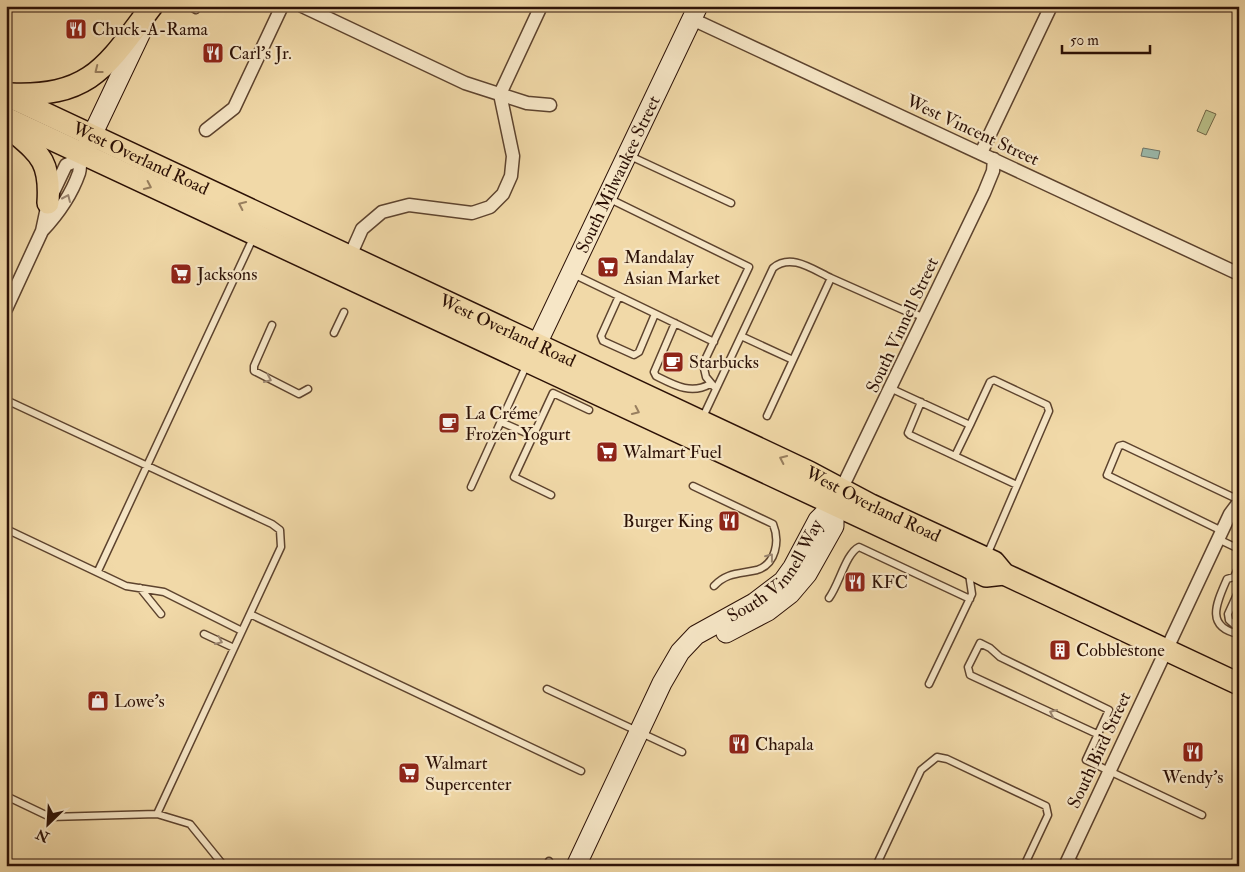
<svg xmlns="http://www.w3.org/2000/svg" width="1245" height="872" font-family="'IM FELL Double Pica',serif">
<rect width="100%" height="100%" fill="#f1d9a8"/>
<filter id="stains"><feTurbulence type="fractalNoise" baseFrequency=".004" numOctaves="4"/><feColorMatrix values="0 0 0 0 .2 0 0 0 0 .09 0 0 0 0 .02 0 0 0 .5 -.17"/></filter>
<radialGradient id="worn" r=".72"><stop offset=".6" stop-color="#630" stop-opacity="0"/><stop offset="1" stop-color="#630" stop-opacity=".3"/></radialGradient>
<path fill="#b9bf89" stroke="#726848" d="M1206 110 1216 114 1206 135 1197 131Z"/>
<path fill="#9bbaac" stroke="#6f766a" d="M1143 148 1160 151 1158 159 1141 156Z"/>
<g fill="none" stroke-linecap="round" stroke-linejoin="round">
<g stroke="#5d432e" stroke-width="9">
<path id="lane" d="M189 6 196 10
M628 155 731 203
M608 198 749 267 703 364 706 377 716 389
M573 274 714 342
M619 296 601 336 603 341 634 355 639 352 655 314
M675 323 654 372 656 376C674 385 691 395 710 384
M272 325 254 366V371L299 394 308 389
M334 333 344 312
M741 336 793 360
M892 389 970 425 990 382 994 380 1047 405 1049 411 987 555
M6 400 272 524 280 530 281 547 157 814
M921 402 908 433 910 435 1017 485
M767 416 831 278 903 310 924 317
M702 419 773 268C791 253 812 269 831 278
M501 422 533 436
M955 456 970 425
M693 486 773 524C780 541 776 564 757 570 740 574 727 572 714 586
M471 487 527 364
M551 495 514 477 553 393 589 410
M6 529 126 586 164 592 242 631
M1222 531 1107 475 1119 446 1123 445 1239 500
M1218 539 1239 549
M1239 566 1234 577 1227 579C1217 602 1204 627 1239 634
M98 571 254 236
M140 588 161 614
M1239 590 1228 614 1229 620 1239 629
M829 598C839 585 846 553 859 547L970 599
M250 614 581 771
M204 634 234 648
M929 684 972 594 969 574
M547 689 682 752
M1097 734 970 675 968 667 980 643 990 648 1000 657 1109 710 1086 760 1202 815
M6 796 50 817 157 814 190 824 224 866
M1068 859 1083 866
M547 866 549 861
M876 866 921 770 937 757 947 759 1046 806 1048 815 1024 866"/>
</g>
<g stroke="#5d432e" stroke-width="15">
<path id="street" d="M302 6 465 83 527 103 550 105
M692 19 1239 274
M206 130 234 108 282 6
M981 153 1051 6
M42 231C58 214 71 196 79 173 81 166 79 160 83 154
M350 256 362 229 382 212 409 205 472 213 490 207 503 194 511 176 513 156 500 94 541 6
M6 309 42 231 48 203 66 165 80 159
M839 494 984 193 993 171 994 159
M1065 866 1230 514 1239 502"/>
</g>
<g stroke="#2c1106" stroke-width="21">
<g id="secondary">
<path d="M86 148 145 24"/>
<path id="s1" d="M537 344 698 6"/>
<path d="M726 633 768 611 790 594 807 574 834 526V504"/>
<path id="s2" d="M576 866 662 683 680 652 696 635 754 603 783 581 793 567 818 520 834 504"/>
</g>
</g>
<g stroke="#2c1106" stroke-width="24">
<g id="primary">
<path d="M11 94C92 97 107 65 152 6"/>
<path id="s3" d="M6 95 809 472 871 505 994 562 1004 574 1239 684"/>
<path d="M6 118 968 567 986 576 1004 574"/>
<path d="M7 126C38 153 51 158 48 203"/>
</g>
</g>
<use href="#lane" stroke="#f6e6c6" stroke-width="6"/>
<use href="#street" stroke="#f6e6c6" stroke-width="12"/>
<use href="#secondary" stroke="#f6e6c6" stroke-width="19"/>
<use href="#primary" stroke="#f1d9a8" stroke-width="21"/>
</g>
<defs><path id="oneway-chevron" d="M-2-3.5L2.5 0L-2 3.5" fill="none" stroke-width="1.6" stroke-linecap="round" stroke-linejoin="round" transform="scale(1.25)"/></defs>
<g stroke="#987f5f">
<use href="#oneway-chevron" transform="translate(98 70) rotate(142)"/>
<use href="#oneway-chevron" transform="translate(148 186) rotate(25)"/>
<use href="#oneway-chevron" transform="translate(242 205) rotate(-155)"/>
<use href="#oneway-chevron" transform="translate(636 411) rotate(25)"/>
<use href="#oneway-chevron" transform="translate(783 459) rotate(-155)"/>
</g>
<g stroke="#9b8670">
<use href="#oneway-chevron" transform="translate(67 198) rotate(-66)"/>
<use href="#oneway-chevron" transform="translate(268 379) rotate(25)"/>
<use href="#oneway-chevron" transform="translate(770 557) rotate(-52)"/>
<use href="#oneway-chevron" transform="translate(219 641) rotate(24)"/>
<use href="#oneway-chevron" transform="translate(1053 713) rotate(-155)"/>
</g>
<defs>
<g id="restaurant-square" transform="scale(1.125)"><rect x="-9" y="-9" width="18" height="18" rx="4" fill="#8f2418" stroke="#f6e6c6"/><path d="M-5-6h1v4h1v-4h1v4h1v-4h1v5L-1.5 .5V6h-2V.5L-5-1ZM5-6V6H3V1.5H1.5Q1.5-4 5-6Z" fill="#fff"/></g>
<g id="supermarket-square" transform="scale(1.125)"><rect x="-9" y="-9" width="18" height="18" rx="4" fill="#8f2418" stroke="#f6e6c6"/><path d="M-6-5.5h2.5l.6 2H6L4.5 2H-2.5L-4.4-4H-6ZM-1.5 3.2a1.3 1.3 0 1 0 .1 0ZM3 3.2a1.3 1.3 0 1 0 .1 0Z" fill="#fff"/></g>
<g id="cafe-square" transform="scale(1.125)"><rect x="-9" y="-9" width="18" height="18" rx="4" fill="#8f2418" stroke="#f6e6c6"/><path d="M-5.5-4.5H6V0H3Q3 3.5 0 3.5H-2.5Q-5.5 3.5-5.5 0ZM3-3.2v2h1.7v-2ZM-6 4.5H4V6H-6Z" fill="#fff"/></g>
<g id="building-square" transform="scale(1.125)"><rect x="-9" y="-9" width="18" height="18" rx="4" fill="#8f2418" stroke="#f6e6c6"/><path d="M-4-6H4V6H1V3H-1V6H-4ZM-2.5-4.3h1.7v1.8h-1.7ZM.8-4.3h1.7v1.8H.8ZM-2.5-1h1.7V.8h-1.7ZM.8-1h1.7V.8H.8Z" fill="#fff"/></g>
<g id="shop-square" transform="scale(1.125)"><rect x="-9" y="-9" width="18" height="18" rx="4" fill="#8f2418" stroke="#f6e6c6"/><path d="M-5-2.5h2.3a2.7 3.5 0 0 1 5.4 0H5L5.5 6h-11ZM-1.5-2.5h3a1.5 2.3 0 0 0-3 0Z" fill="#fff"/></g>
</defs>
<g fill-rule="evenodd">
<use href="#restaurant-square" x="76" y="29"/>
<use href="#restaurant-square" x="213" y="53"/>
<use href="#supermarket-square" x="608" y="267"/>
<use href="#supermarket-square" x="181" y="274"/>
<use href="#cafe-square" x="673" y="362"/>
<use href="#cafe-square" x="449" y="423"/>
<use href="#supermarket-square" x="607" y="452"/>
<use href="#restaurant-square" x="729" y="521"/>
<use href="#restaurant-square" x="855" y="582"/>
<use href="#building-square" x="1060" y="650"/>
<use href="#shop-square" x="98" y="701"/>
<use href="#restaurant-square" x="739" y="744"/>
<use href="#restaurant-square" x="1193" y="752"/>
<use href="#supermarket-square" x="409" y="773"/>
</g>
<g text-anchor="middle" stroke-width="4.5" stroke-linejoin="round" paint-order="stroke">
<g font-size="18" fill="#2c1106" stroke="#f6e6c6" text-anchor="start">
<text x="92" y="35">Chuck-A-Rama</text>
<text x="229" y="59">Carl's Jr.</text>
<text x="624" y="263">Mandalay<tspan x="624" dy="21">Asian Market</tspan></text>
<text x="197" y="280">Jacksons</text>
<text x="689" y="368">Starbucks</text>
<text x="465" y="419">La Créme<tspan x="465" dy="21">Frozen Yogurt</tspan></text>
<text x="623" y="458">Walmart Fuel</text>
<text x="713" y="527" text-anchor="end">Burger King</text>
<text x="871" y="588">KFC</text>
<text x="1076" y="656">Cobblestone</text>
<text x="114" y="707">Lowe's</text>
<text x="755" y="750">Chapala</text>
<text x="425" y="769">Walmart<tspan x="425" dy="21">Supercenter</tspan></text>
<text x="1193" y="783" text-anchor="middle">Wendy's</text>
</g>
<g font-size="18" fill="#2c1106" stroke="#f6e6c6">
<text transform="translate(973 130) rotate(25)" y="6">West Vincent Street</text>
<text dy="6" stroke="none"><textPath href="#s3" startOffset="149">West Overland Road</textPath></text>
<text dy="6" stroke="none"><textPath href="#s1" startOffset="188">South Milwaukee Street</textPath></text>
<text transform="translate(902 325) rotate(-65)" y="6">South Vinnell Street</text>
<text dy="6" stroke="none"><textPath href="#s3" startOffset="554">West Overland Road</textPath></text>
<text dy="6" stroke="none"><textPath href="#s3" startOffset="959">West Overland Road</textPath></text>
<text dy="6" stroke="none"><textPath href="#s2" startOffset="366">South Vinnell Way</textPath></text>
<text transform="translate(1099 750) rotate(-65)" y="6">South Bird Street</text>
</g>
</g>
<rect width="1245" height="872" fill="none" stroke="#f1d9a8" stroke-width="25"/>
<rect x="8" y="8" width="1230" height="857" fill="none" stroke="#2c1106" stroke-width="2.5"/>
<rect x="12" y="12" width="1220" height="847" fill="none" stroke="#2c1106"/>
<g transform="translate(48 824) rotate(205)" stroke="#f6e6c6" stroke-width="4" paint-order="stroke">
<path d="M0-4L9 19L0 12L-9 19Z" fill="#2c1106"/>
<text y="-8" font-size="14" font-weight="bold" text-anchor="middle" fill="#2c1106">N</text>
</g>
<path d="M1062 45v8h88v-8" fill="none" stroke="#2c1106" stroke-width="2.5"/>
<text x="1070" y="45" font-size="15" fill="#2c1106" stroke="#f6e6c6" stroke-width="4" paint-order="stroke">50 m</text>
<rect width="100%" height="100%" filter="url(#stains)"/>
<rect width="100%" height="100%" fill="url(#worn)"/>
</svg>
